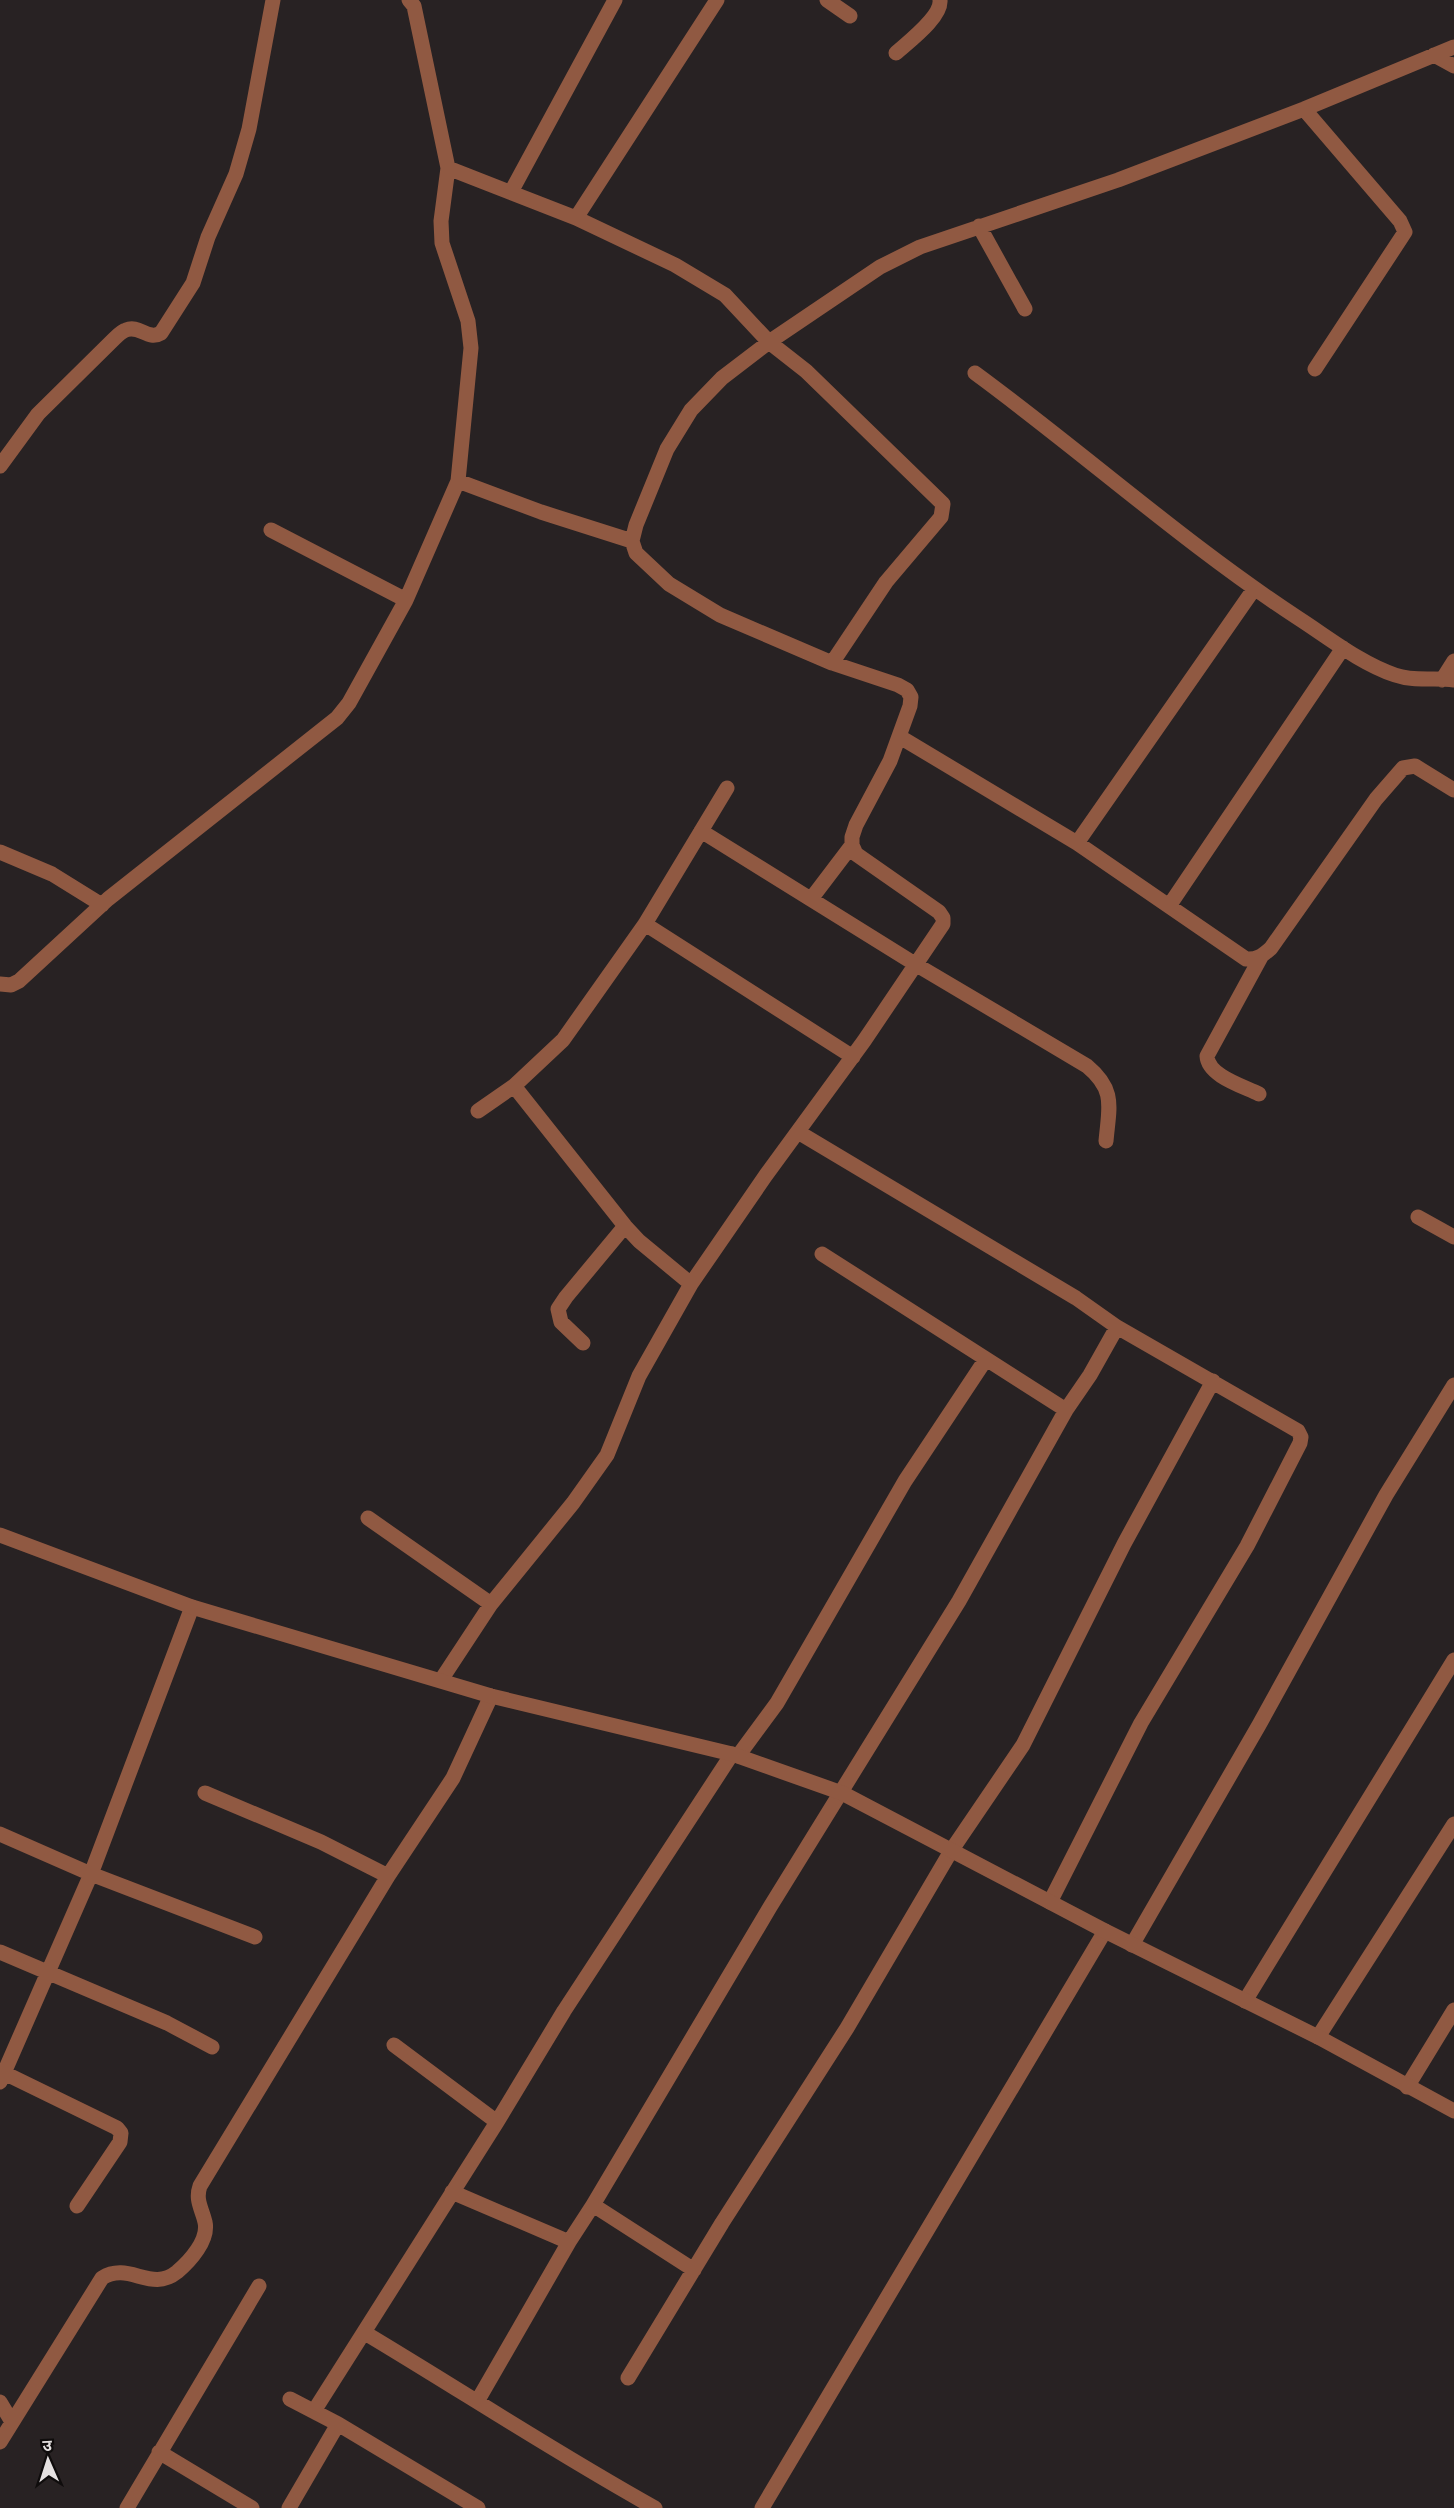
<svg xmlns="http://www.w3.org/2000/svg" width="1454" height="2508" font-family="'IBM Plex Sans','Noto Sans Devanagari',sans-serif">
<rect width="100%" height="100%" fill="#282223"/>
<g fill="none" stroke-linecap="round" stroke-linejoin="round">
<path stroke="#905942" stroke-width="15" d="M409 0 414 6 448 168 576 218 675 265 725 295 769 342 806 371 943 504 941 517 886 582 832 663
M827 0 850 16
M896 53C908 42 942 17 940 0
M1434 55 1454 66
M1304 109 1400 221 1405 232 1315 369
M511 192 615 0
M576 218 717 0
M979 226 1025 309
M975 373C1084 453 1185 544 1298 618 1329 638 1360 663 1395 675 1415 682 1434 677 1454 680
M0 466 38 414 114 339C117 336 122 331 126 330 139 324 148 341 161 333L193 283 208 237 236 174 249 129 273 0
M458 481 541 512 632 541
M271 530 406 600
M1442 680 1454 661
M900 737 1077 843 1246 959C1258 960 1263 955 1271 948L1376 799 1403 768 1415 766 1454 790
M701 831 915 964 1087 1066C1116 1090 1109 1107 1106 1141
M1077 843 1254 589
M0 852 52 874 102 905
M811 899 852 845
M1169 906 1343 648
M645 924 853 1057
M0 984 11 985 19 981 108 899 337 718 349 703 406 600 458 481 471 348 468 321 442 243 441 221 448 168
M514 1086 625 1226 639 1241 691 1284
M1259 1094C1243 1086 1208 1076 1207 1056L1261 957
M478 1111 514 1086 563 1040 645 924 727 788
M798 1132 1076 1298 1117 1327 1298 1431 1301 1437 1300 1443 1247 1546 1141 1723 1050 1902
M1418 1217 1454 1237
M822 1254 1066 1410
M583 1343 561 1322 558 1309 566 1297 625 1226
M368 1518 491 1604
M441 1680 491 1604 573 1503 607 1455 639 1376 691 1284 766 1175 864 1041 943 924V918L939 912 856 854 852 845V837L856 825 890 761 910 706 911 697 907 690 898 685 832 663 720 615 669 584 636 553 632 541 636 525 667 449 691 410 722 378 769 342 880 267 920 247 1118 180 1304 109 1454 47
M738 1756 777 1703 905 1481 986 1359
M205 1793 321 1842 388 1876
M0 1834 91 1874 255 1937
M1132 1945 1259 1725 1386 1495 1454 1385
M0 1952 167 2023 212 2047
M1245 2001 1454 1660
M1318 2037 1454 1824
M394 2045 497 2122
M0 2071 117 2128 121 2133 120 2142 77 2206
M0 2082 91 1874 192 1607
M1407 2087 1454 2010
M452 2192 569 2242
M593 2205 694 2270
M365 2333C462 2391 556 2453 655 2508
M628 2378 722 2223 847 2028 951 1851 1023 1745 1124 1544 1213 1381
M290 2399 338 2424 478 2508
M478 2400 569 2242 593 2205 770 1907 959 1601 1066 1410 1090 1375 1117 1327
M0 2402 12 2422
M314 2411 497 2122 564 2011 732 1754
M0 2442 102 2278C129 2261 151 2293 177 2272 190 2261 209 2240 205 2222 202 2209 195 2200 200 2186L388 1876 453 1778 491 1696
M159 2452 252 2508
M127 2508 259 2286
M289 2508 338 2424
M762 2508 1105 1931"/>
<path stroke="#905942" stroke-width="15" d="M0 1535 192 1607 491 1696 732 1754 842 1793 1105 1931 1318 2037 1454 2111"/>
</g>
<g transform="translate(48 2460) rotate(357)" stroke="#0f0c0c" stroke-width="4.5" paint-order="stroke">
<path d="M0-4.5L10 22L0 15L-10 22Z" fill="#e5e1e1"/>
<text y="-9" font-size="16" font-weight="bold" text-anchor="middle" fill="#e5e1e1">उ</text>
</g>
</svg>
